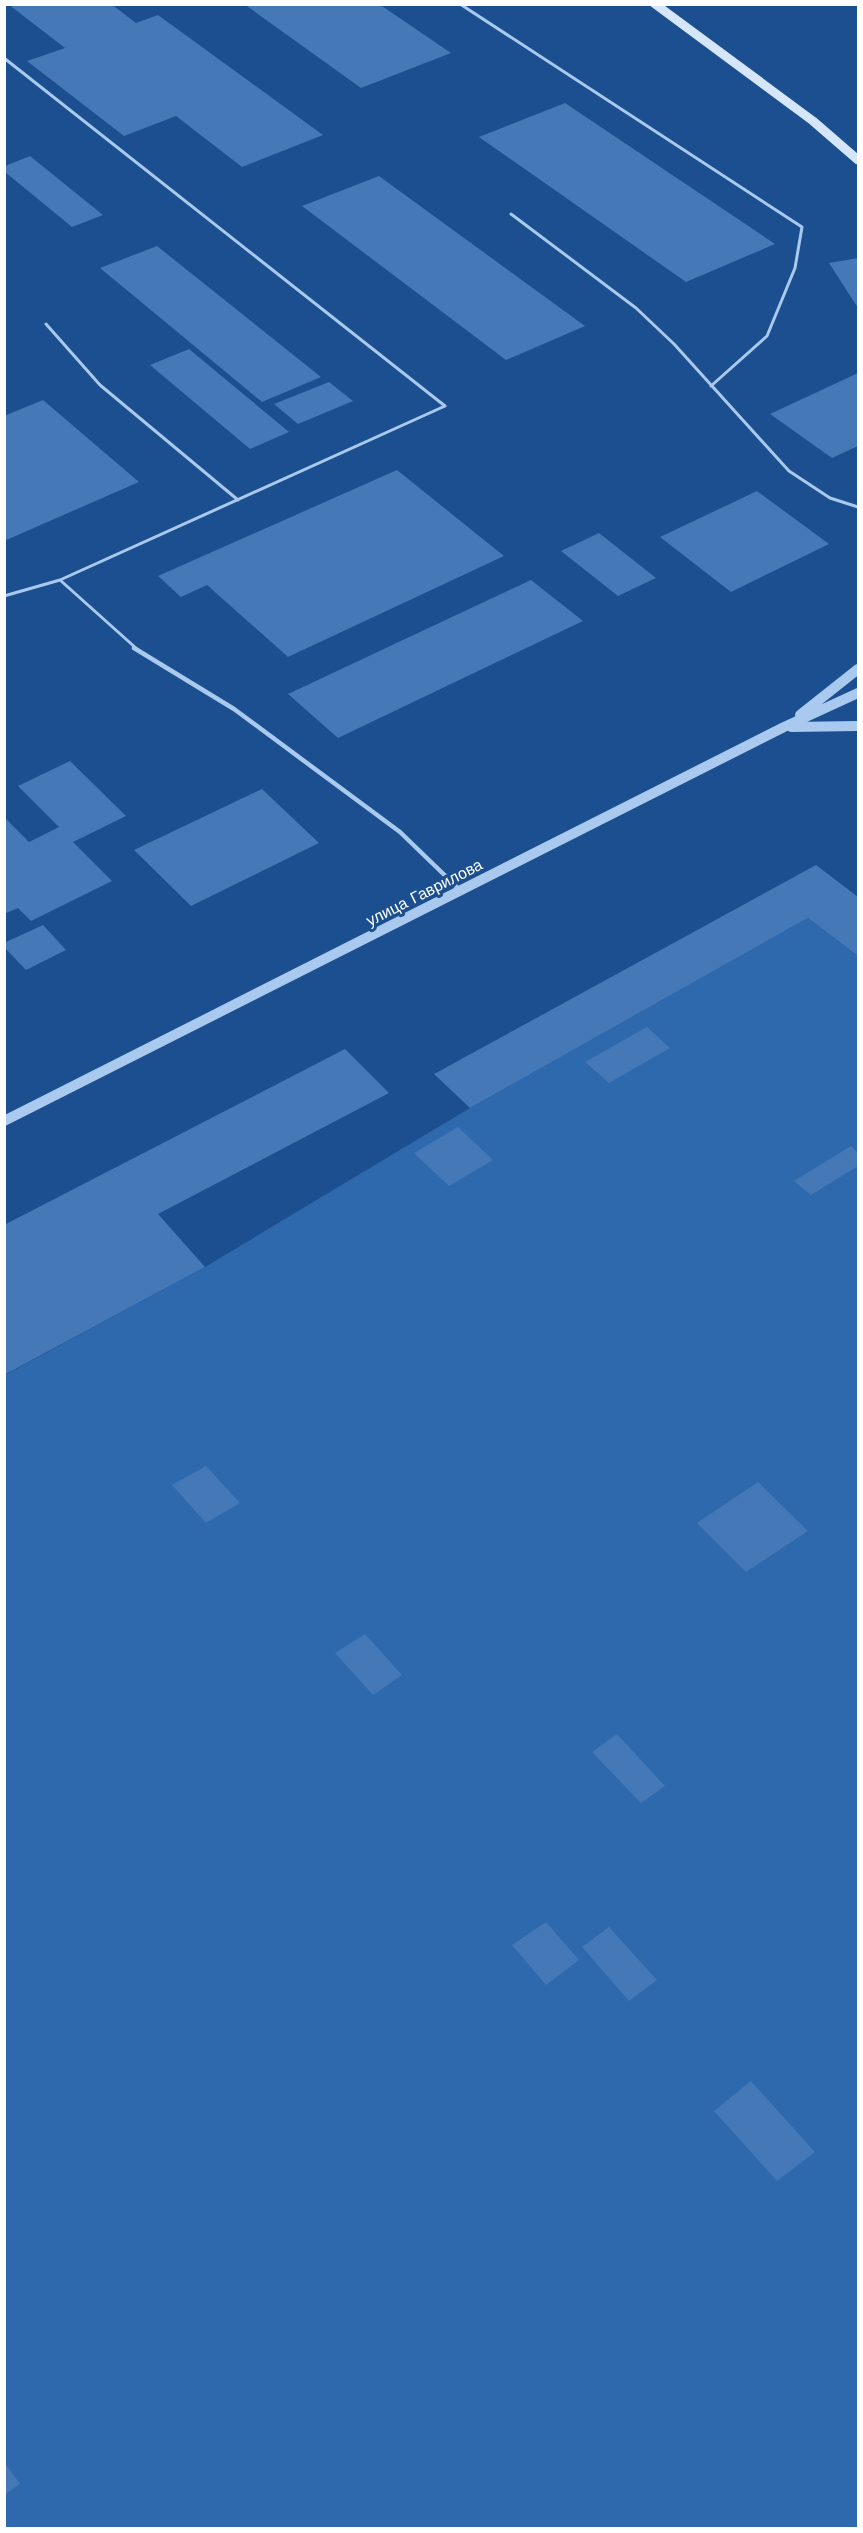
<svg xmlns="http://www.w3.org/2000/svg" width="863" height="2533" font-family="'Work Sans',sans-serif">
<rect width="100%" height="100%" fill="#1b4f8f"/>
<path fill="#2e69ad" d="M808 918 858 956V2528H5V1375L205 1267 470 1108Z"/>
<path fill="#4478b7" d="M8 4H111L136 23 158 15 323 135 242 167 176 116 124 136 27 61 65 48Z
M244 4H379L451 53 361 88Z
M565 103 775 244 686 282 479 137Z
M30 156 103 215 72 227 5 172V166Z
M379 176 585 326 506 360 302 206Z
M157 246 321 377 262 402 100 268Z
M858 258V308L829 263Z
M189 349 236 388 289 432 250 449 150 365Z
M858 373V446L832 458 770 414Z
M329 382 353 401 298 424 274 404Z
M43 400 139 482 4 541V416Z
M397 470 504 556 288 657 207 585 181 597 158 576Z
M757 491 829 544 731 592 660 537Z
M599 533 656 578 618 596 561 551Z
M531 580 583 621 338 738 288 694Z
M70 761 126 816 73 842 112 881 31 921 18 908 4 914V817L29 842 59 827 18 786Z
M262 789 319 843 191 906 134 850Z
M816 865 858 897V956L808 918 470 1108 434 1074Z
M43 925 66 950 26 970 4 947V943Z
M647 1027 670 1048 609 1083 585 1062Z
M345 1049 389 1093 158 1214 205 1267 4 1375V1225Z
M458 1127 493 1160 449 1186 414 1153Z
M851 1146 858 1153V1166L811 1195 794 1181Z
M206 1466 240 1503 206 1523 172 1485Z
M758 1482 808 1531 746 1572 697 1523Z
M365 1634 402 1675 373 1695 335 1653Z
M617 1734 665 1786 641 1803 592 1752Z
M546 1922 579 1960 546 1985 512 1945Z
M609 1927 657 1980 629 2001 582 1947Z
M751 2081 815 2152 777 2181 714 2111Z
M4 2462 20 2484 4 2495Z"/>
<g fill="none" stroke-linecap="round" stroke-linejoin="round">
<path stroke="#a9c9ee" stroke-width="3" d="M460 4 802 227 795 268 767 336 711 386
M4 58 445 406 60 580 137 649
M511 214 636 308 674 344 789 471 830 498 858 507
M46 324 100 385 238 500
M4 596 60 580"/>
<path stroke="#a9c9ee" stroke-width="4.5" d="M134 648 234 709 400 832 461 891"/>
<path stroke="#a9c9ee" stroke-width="10" d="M800 715 858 669
M791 727 858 726
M4 1121 784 727 858 693"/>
<path stroke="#d6e6fa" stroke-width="9" d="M655 4 813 121 858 160"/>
</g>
<g text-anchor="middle" stroke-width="6" stroke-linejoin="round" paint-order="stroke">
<g font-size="16" fill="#fff" stroke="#1b4f8f">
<text transform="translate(424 892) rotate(-27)" y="6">улица Гаврилова</text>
</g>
</g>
<rect width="863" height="2533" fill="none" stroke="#ffffff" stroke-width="12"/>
</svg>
